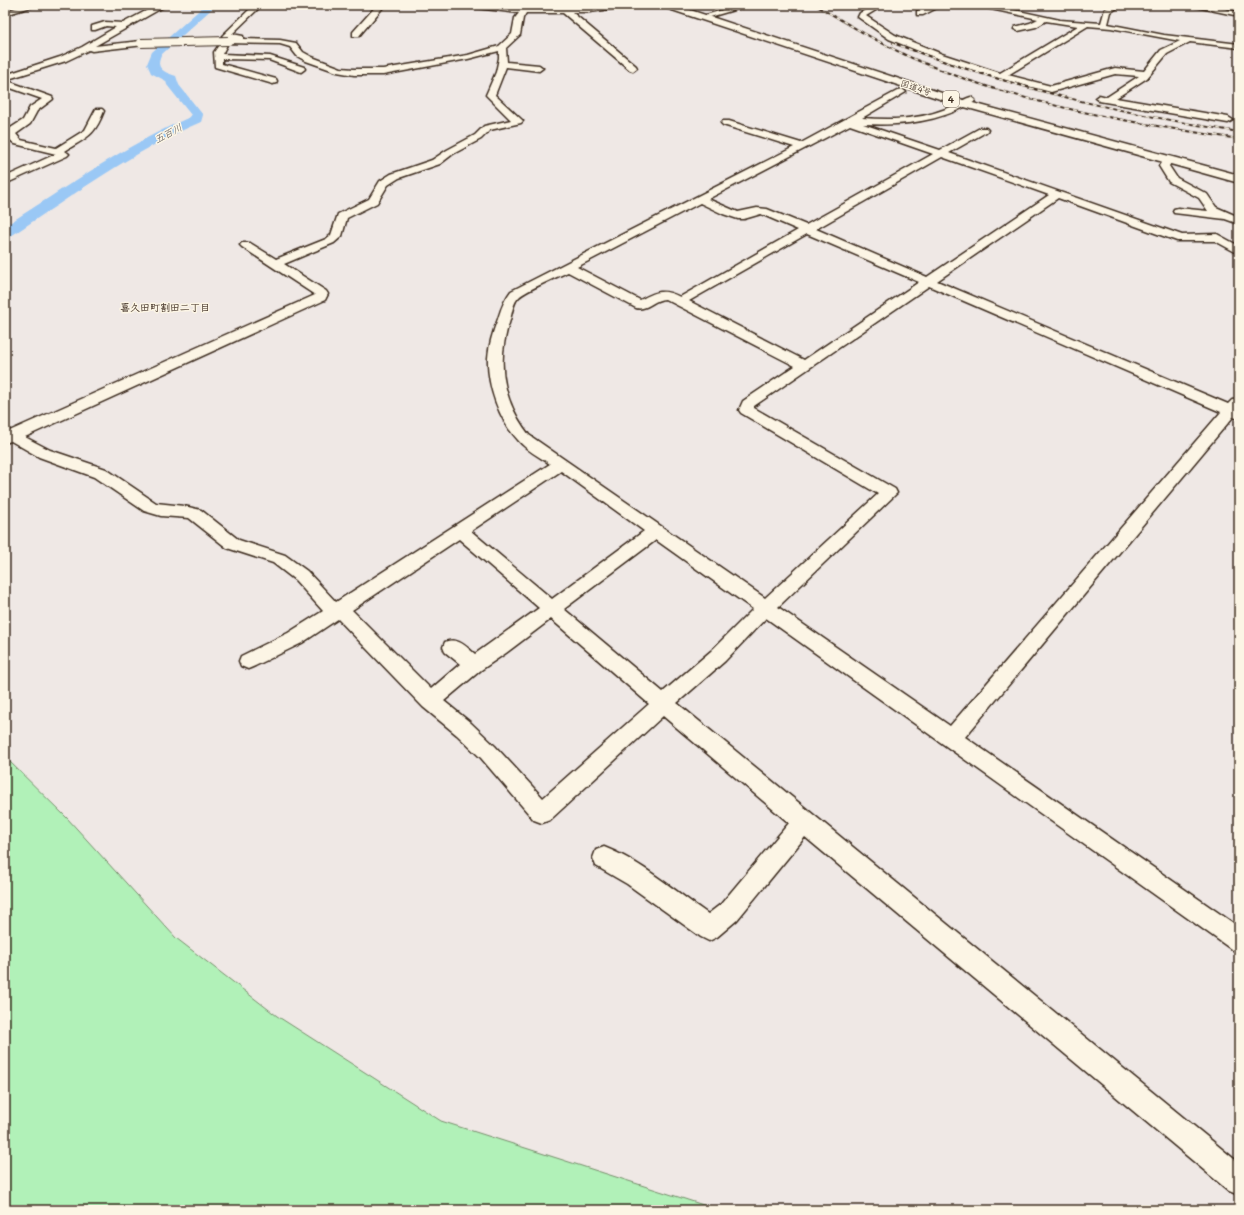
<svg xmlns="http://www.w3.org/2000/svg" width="1244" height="1215" font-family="Mali,'Klee One',sans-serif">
<rect width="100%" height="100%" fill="#efe8e5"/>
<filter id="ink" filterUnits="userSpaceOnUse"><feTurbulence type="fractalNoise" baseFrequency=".025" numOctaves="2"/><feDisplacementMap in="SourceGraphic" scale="8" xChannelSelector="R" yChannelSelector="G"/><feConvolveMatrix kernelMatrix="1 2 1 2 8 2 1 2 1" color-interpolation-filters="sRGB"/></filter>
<g filter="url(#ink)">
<path fill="#b1f1b8" stroke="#768e6b" d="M5 757 67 818 176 938 277 1016 441 1121 719 1210H5Z"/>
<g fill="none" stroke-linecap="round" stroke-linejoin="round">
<path fill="#9ac8f5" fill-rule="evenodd" d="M205 5H216L161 55C155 69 164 72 176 76L179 85 203 115 201 122C133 151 72 196 11 236L5 238V226C65 188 125 145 190 117L191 115 167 85 166 81 151 73 147 64 152 52Z"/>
<g stroke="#3b2a1e" stroke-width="3">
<path id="minor" d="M26 5H38L5 15V11Z
M157 5H167L95 46 141 41 145 43 144 45 92 51 89 50 66 61 5 80 52 97 53 99 37 111 30 124 16 134 21 140 56 148 85 130 96 109H102L104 111C94 137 87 137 65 151L69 154 67 156 5 184V177L56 154 15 144 9 139 5 140 6 131 23 120 30 107 42 99 5 86V75L60 57 82 47 116 27 106 26 95 30H92V26L105 22 123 23Z
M254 5H262L232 34 243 36V39L280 40 296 43 303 52 312 57 341 68 354 69H383L468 55 499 46 512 34 515 18 519 13 467 7 463 5H488L523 9 530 5H540L534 9 590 8 610 5H629L625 7 590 12H572L636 66 637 68 633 71 630 70 563 13H526L523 18 520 35 506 48 507 62 539 65 543 68 539 71 506 67 495 95 521 119 523 121 521 123 490 130 481 139 453 154 440 164 399 178 388 185 377 203 347 218 342 236 334 243 284 264 326 291 328 294 325 300 25 437 50 450 106 469 156 503 184 506 201 510 239 540 285 555 307 571 336 602 550 464C540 457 526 450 518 440 499 420 487 385 488 358 489 345 493 331 498 319 501 309 504 300 511 291L794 147 723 125 721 123 723 121H729L801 143 899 90 902 89 906 92 862 118C889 120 917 120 943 110 952 107 961 100 971 97L975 100 974 102C939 122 903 126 863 124L940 150 980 128H986L988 130 986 132 949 153 1182 235 1217 234 1239 246V254L1215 241H1177L1058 198 937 281 1228 404 1232 400 1239 399V419L1233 417 965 737 1239 927V953L1231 949 766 618 725 661 677 703 1239 1163V1195L1229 1191 805 837 737 920 717 937 709 941 701 937 627 884 596 866 593 858 596 850 604 847C642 862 675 891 708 914L721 904 789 823 663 716 550 820 542 823 534 820 481 758 457 735 423 707 338 619 302 643 255 666 248 669 241 666 239 661 241 656 288 633 323 611 295 580 273 563 227 548 189 518 161 516 144 511 94 477 39 457 11 441 5 443V433L315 295 242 247 240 245 242 243H250L276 259 326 239 331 235 338 214 369 199 380 181 391 174 432 160 447 150 475 135 484 126 511 120 486 95 496 72 499 58V51L468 59 383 75H354L337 72 306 61 297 56 290 47 280 44 228 43 222 54 270 56 304 67 305 69 301 72 269 60 222 59V64L276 79 277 81 276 83 273 84 215 67 214 52 224 38 222 36ZM850 125 933 154 806 225 767 209 757 208 738 212 708 199ZM942 157 1049 195 927 277 816 229ZM700 203 723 214 738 219H744L761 214 798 230 680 297C662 288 656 292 640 300L577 267ZM807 234 919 282 804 360 689 301ZM568 272 636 308C647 311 654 299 665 299L795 366 743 401 739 410 741 413 878 494 765 598 529 435C502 400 496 361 510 320 512 313 513 302 519 297 527 290 557 277 568 272ZM929 286 1221 412 950 726 778 607 897 493 895 489 754 408V406ZM561 471 644 531 552 599 471 531ZM459 539 539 608 475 654C465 646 458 637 445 642L443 647 445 652 460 664 431 689 352 610ZM656 540 753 609 711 651 663 692 564 609ZM551 619 649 704 543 798 495 746 471 723 444 701 481 670 506 653Z
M377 5H385L359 36H353V32Z
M739 5H751L710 17 706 15Z
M875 5H884L866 16 895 35 942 54 1000 73 1078 26 1046 21 1036 27 1018 31 1014 29 1015 27 1030 23 1038 19 981 7 977 5H991L1060 20 1101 23 1105 9 1113 5H1122L1111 12 1108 24 1164 35 1239 44V48L1190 42 1167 54 1147 78 1116 98 1228 117 1233 120 1228 123 1099 101 1095 98 1099 95 1107 97 1139 76 1115 74 1051 92 998 78 936 58 889 39 858 17 860 13ZM1088 26 1111 28 1180 41 1161 50 1144 71 1115 68 1051 86 1008 75Z
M926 5H934L937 8 923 15H917V11L928 7Z
M1192 5H1206L1239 12V16L1196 7Z
M1168 157 1173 160 1169 166 1177 178 1207 194 1216 207 1239 217V224L1225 219 1174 213 1173 211 1174 209 1178 208 1208 211 1199 198 1169 182 1159 166 1164 158Z"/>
</g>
<g stroke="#3b2a1e" stroke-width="3">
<path id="highway" d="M662 5H675L969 102 1239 175V183L961 106 663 7Z"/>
</g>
<use href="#minor" fill="#fcf5e5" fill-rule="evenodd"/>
<use href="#highway" fill="#fcf5e5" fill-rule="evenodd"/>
<g stroke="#3b2a1e" stroke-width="2">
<path id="rail" d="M815 5C849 24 883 46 919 61 1020 105 1131 123 1239 139
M893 43C1007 87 1119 113 1239 132"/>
</g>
<use href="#rail" stroke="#fcf5e5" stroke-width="1.5" stroke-dasharray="4" stroke-linecap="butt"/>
<g stroke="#3b2a1e" stroke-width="10" stroke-linecap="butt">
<path id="minor-bridge" d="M141 43 228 41"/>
</g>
<use href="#minor-bridge" stroke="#fcf5e5" stroke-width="8"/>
</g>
</g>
<g text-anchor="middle" stroke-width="3" stroke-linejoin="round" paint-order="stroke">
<g font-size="9" fill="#3b2a1e" stroke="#fcf5e5">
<text transform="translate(916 88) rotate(18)" y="3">国道4号</text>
</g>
<rect fill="#fcf5e5" stroke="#75675a" stroke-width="1" x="943" y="91" width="16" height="16" rx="3"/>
<g font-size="10" font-weight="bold" fill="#3b2a1e">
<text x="951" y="103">4</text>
</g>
<g font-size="10" font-style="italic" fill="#535254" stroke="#fcf5e5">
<text transform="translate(168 133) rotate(-28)" y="4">五百川</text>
</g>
<g font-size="10" font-weight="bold" fill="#3b2a1e" stroke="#fcf5e5">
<text x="165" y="311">喜久田町割田二丁目</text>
</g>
</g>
<rect width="1244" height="1215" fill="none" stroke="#fcf5e5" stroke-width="20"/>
<rect x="10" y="10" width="1224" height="1195" fill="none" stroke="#3b2a1e" stroke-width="1.5" filter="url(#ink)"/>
</svg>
